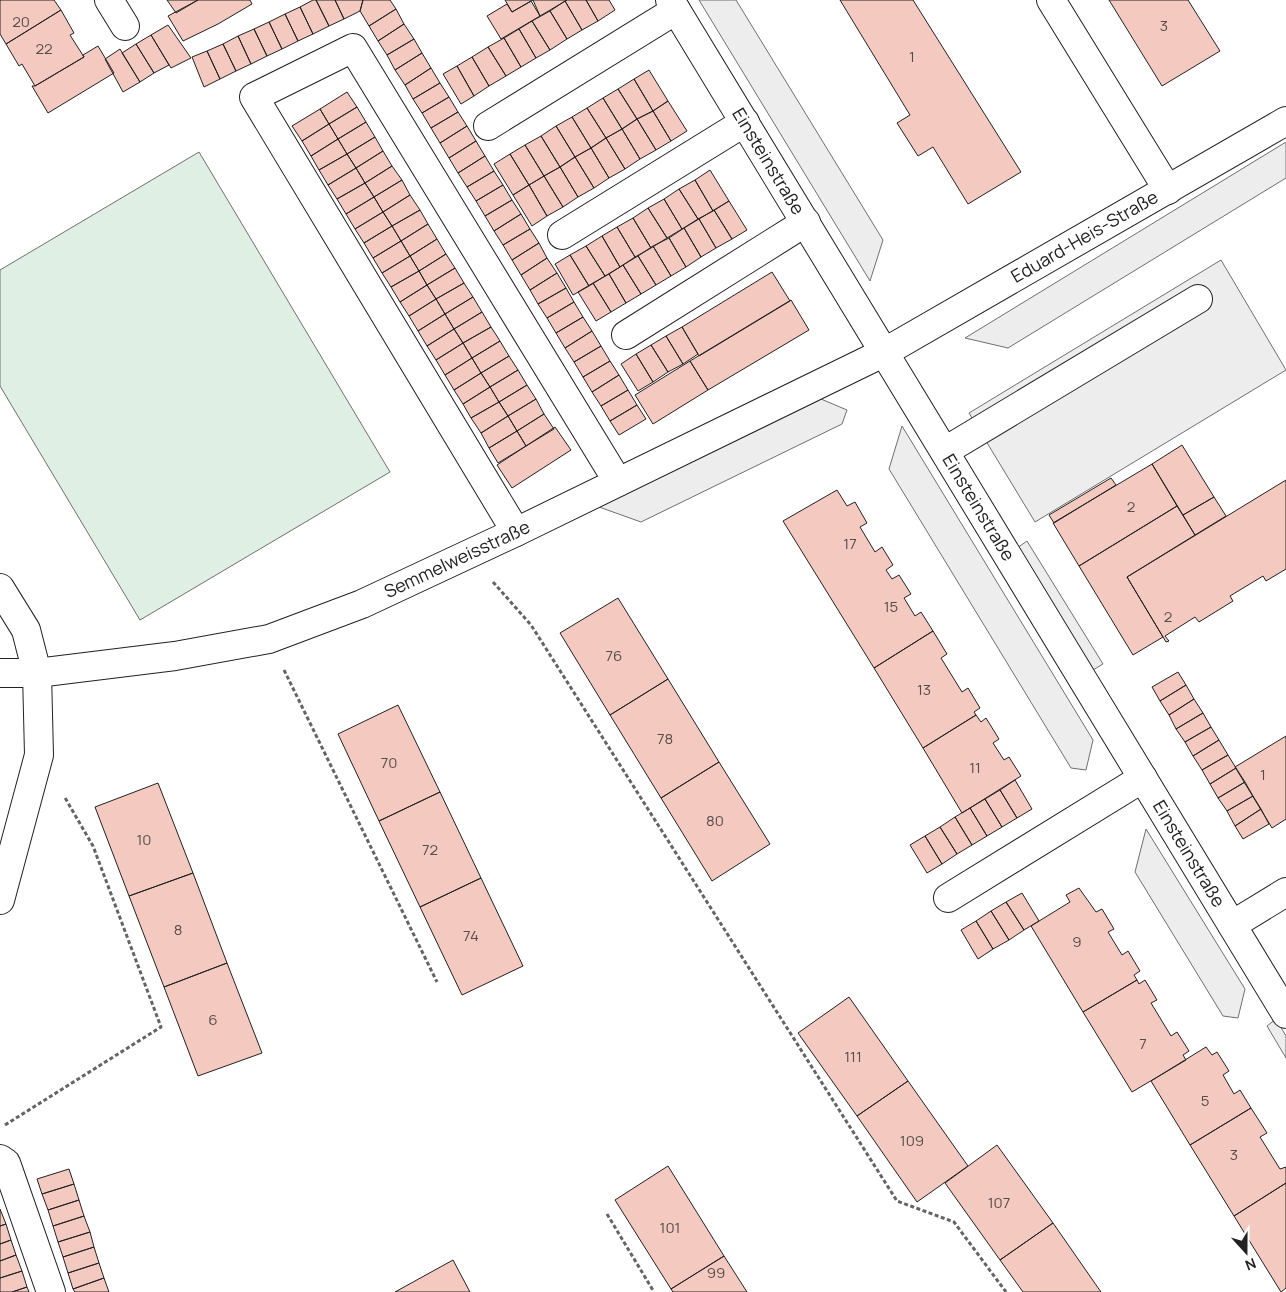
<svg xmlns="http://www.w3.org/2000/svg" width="1286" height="1292" font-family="Manrope,sans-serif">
<rect width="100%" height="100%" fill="#fff"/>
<path fill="#e0efe3" stroke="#6f6f6f" d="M199 152 390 472 140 620 0 386V270Z"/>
<path fill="#ededed" stroke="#6f6f6f" d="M699 0H736L883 240 870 281Z
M1286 142V178L1008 348 965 338Z
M1221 260 1286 370 1035 522 969 413Z
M821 399 847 410 842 424 641 522 599 507Z
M902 426 1093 740 1086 770 1071 768 889 469Z
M1027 541 1103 664 1093 670 1017 548Z
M1146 829 1245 989 1238 1018 1223 1016 1135 872Z
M1276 1019 1286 1036V1058L1267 1026Z"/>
<path fill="#f3c9c0" stroke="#222" d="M0 0H54L61 10 6 44 0 34Z
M167 0H198L176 13Z
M198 0H250L252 4 218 24 183 41 168 16Z
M313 0H316L329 26 313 34 300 7Z
M316 0H335L344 19 329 26Z
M335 0H363L360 11 344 19Z
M363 0H390L396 9 369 26 360 11Z
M505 0H533L512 12Z
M533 0H567L540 16Z
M567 0H586L598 21 582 30 565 1Z
M586 0H609L615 10 598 21Z
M840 0H913L1021 172 968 204 933 147 918 156 897 123 910 115Z
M1109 0H1188L1220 51 1162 86Z
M531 1 540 16 501 39 487 16 507 4 512 12Z
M565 1 582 30 567 39 550 11Z
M300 7 313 34 298 41 285 14Z
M396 9 404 24 378 41 369 26Z
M61 10 74 33 70 35 84 57 35 86 22 64 19 66 6 44Z
M550 11 567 39 550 50 532 21Z
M285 14 298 41 282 49 269 22Z
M532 21 550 50 536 58 519 29Z
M269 22 282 49 267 56 254 29Z
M404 24 414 39 387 55 378 41Z
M168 25 191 58 171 68 151 35Z
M254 29 267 56 251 64 238 36Z
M519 29 536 58 521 67 504 38Z
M151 35 169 65 154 73 136 44Z
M238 36 251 64 236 71 223 44Z
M504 38 521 67 506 76 488 47Z
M414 39 422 53 395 70 387 55Z
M136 44 154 73 140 82 122 53Z
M223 44 236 71 220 79 207 51Z
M98 46 114 73 48 113 32 86H35L84 57 83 55Z
M488 47 506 76 489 86 472 57Z
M120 49 140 82 123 92 105 59Z
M207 51 220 79 204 87 192 57Z
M422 53 431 68 405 85 395 70Z
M472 57 489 86 474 96 457 66Z
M457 66 474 96 461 104 443 74Z
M431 68 440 83 413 99 405 85Z
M649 70 668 101 653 111 634 79Z
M634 79 653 111 637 119 618 89Z
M440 83 449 97 422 113 413 99Z
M618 89 637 119 622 129 603 98Z
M347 92 357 107 329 124 320 109Z
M449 97 458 112 431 128 422 113Z
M603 98 622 129 606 138 587 108Z
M668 101 687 131 671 141 653 111Z
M357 107 366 122 338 139 329 124Z
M587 108 606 138 591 148 572 117Z
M320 109 329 124 302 141 292 126Z
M653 111 671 141 656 150 637 119Z
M458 112 467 126 440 143 431 128Z
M572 117 591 148 575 157 556 126Z
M637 119 656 150 640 159 622 129Z
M366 122 375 137 347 154 338 139Z
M329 124 338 139 311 156 302 141Z
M467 126 476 141 449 158 440 143Z
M556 126 575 157 560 167 541 136Z
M622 129 640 159 625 169 606 138Z
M541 136 560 167 544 176 525 145Z
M375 137 383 151 356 168 347 154Z
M606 138 625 169 609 178 591 148Z
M338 139 347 154 319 170 311 156Z
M476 141 485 156 458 173 449 158Z
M525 145 544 176 529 185 510 154Z
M591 148 609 178 594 188 575 157Z
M383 151 392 166 365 183 356 168Z
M347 154 356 168 328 185 319 170Z
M510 154 529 185 513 195 494 164Z
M485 156 494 171 467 187 458 173Z
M575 157 594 188 578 197 560 167Z
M392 166 402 180 374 197 365 183Z
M560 167 578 197 563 207 544 176Z
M356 168 365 183 337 199 328 185Z
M710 170 729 201 713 211 695 180Z
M494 171 503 185 476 201 467 187Z
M544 176 563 207 547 216 529 185Z
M402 180 410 195 383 212 374 197Z
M695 180 713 211 698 219 679 189Z
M365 183 374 197 346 214 337 199Z
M503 185 512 200 485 216 476 201Z
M529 185 547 216 532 226 513 195Z
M679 189 698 219 682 229 664 199Z
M410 195 420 210 392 226 383 212Z
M374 197 383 212 355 229 346 214Z
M664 199 682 229 667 238 648 208Z
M512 200 521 214 494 231 485 216Z
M729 201 747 230 732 239 714 210Z
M648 208 667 238 651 248 633 218Z
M420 210 428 224 401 241 392 226Z
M714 210 732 239 716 248 699 219Z
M383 212 392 226 364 243 355 229Z
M521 214 530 229 503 245 494 231Z
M633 218 651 248 635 257 617 227Z
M699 219 716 248 701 257 684 228Z
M428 224 437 239 410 256 401 241Z
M392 226 401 241 373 258 364 243Z
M617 227 635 257 620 267 602 236Z
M684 228 701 257 686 267 669 238Z
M530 229 539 243 512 260 503 245Z
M602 236 620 267 605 276 586 246Z
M669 238 686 267 671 276 653 246Z
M437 239 446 254 419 271 410 256Z
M401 241 410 256 382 273 373 258Z
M539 243 547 258 521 275 512 260Z
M586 246 605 276 589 286 570 255Z
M653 246 671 276 656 285 638 256Z
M446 254 455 268 427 285 419 271Z
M570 255 589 286 573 295 555 264Z
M410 256 419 271 391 287 382 273Z
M638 256 656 285 641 294 623 265Z
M547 258 557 273 530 290 521 275Z
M623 265 641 294 626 303 609 274Z
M455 268 464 283 436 299 427 285Z
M419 271 427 285 400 302 391 287Z
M772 272 790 301 699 356 682 327Z
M557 273 566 288 538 304 530 290Z
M609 274 626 303 611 312 593 283Z
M464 283 473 297 445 314 436 299Z
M593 283 611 312 596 321 578 292Z
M427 285 436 299 409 316 400 302Z
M566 288 574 302 547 318 538 304Z
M473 297 482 312 454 329 445 314Z
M436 299 445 314 418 331 409 316Z
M791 300 809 330 708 390 690 361Z
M574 302 583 317 556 333 547 318Z
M482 312 491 327 463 343 454 329Z
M445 314 454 329 427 346 418 331Z
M583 317 592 331 565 348 556 333Z
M491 327 500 341 472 358 463 343Z
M682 327 698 354 683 364 666 336Z
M454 329 463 343 436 360 427 346Z
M592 331 601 346 574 362 565 348Z
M666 336 683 364 668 372 651 345Z
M500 341 509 356 481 373 472 358Z
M463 343 472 358 445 375 436 360Z
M651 345 668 372 653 382 636 354Z
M601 346 610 361 583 377 574 362Z
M636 354 653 382 638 391 621 364Z
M509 356 518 370 490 387 481 373Z
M472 358 481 373 454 390 445 375Z
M610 361 619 375 592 392 583 377Z
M690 361 708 390 653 424 635 395Z
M518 370 527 385 499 402 490 387Z
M481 373 490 387 463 404 454 390Z
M619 375 628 390 601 406 592 392Z
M527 385 536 399 508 416 499 402Z
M490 387 499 402 471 418 463 404Z
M628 390 637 405 610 421 601 406Z
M536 399 544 414 517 431 508 416Z
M499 402 508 416 481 433 471 418Z
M637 405 646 419 619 435 610 421Z
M544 414 554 429 526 446 517 431Z
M508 416 517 431 489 448 481 433Z
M555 427 571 450 512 488 497 465Z
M517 431 526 446 498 463 489 448Z
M1182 445 1214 497 1183 515 1152 464Z
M1152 464 1177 506 1079 566 1053 523Z
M1111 478 1116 485 1054 523 1049 515Z
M1286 480V569L1266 581 1263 576 1230 596 1233 601 1199 622 1195 617 1165 636 1169 641 1166 642 1127 577Z
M837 490 847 506 855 502 867 523 860 527 875 552 882 547 893 565 886 570 892 579 899 575 911 594 904 598 915 616 921 612 933 631 874 668 783 521Z
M1214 497 1226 516 1195 535 1183 515Z
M1177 506 1195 535 1127 577 1163 637 1133 655 1079 566Z
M618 598 668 679 610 715 560 633Z
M933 631 947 654 941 658 962 692 968 688 980 708 974 712 976 715 923 748 874 668Z
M1178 672 1186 685 1160 701 1152 687Z
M668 679 719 762 661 798 610 715Z
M1186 685 1194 699 1169 715 1160 701Z
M1194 699 1203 713 1176 729 1169 715Z
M398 705 440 792 379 821 338 734Z
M1203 713 1211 727 1185 742 1176 729Z
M976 715 981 722 986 718 999 739 993 743 1004 760 1009 757 1021 776 962 813 923 748Z
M1211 727 1219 740 1193 756 1185 742Z
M1286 736V819L1272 828 1235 767Z
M1219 740 1228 755 1202 770 1193 756Z
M1228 755 1236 768 1210 784 1202 770Z
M719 762 770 844 712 881 661 798Z
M1236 768 1245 782 1218 798 1210 784Z
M1015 780 1032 809 1017 818 1000 790Z
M1245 782 1253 796 1227 811 1218 798Z
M158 783 193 873 129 896 95 807Z
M1000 790 1017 818 1002 827 985 799Z
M440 792 481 878 420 907 379 821Z
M1253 796 1261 809 1235 826 1227 811Z
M985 799 1002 827 987 836 970 808Z
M970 808 987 836 972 845 955 817Z
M1261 809 1269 824 1243 839 1235 826Z
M955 817 972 845 957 854 940 827Z
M940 827 957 854 942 864 925 836Z
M925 836 942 864 927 873 910 845Z
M193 873 227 963 164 987 129 896Z
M481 878 523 966 462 995 420 907Z
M1079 888 1096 912 1102 909 1114 929 1108 932 1122 955 1128 951 1140 971 1134 975 1137 980 1083 1012 1031 926 1070 902 1066 895Z
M1022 893 1039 921 1024 930 1006 902Z
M1006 902 1024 930 1009 940 991 911Z
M991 911 1009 940 993 949 976 921Z
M976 921 993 949 978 959 961 930Z
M227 963 262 1053 198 1076 164 987Z
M1137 980 1139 984 1145 980 1157 1000 1151 1003 1171 1036 1177 1032 1189 1051 1183 1055 1186 1060 1132 1092 1083 1012Z
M849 997 908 1081 857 1116 798 1033Z
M1206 1047 1212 1055 1217 1052 1229 1071 1223 1075 1234 1094 1240 1090 1251 1108 1190 1145 1151 1081Z
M908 1081 968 1166 917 1202 857 1116Z
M1251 1108 1267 1133 1260 1137 1280 1169 1286 1167V1183L1234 1216 1190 1145Z
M997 1145 1053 1223 1000 1260 945 1183Z
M668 1166 724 1256 671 1289 615 1200Z
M69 1169 74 1184 42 1194 37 1179Z
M1286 1183V1288L1281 1292 1234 1216Z
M74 1184 79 1200 48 1210 42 1194Z
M79 1200 84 1216 53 1226 48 1210Z
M0 1209 6 1224 0 1226Z
M84 1216 90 1232 58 1242 53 1226Z
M1053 1223 1101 1292H1023L1000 1260Z
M6 1224 11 1240 0 1244V1226Z
M90 1232 94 1247 63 1257 58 1242Z
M11 1240 16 1255 0 1261V1244Z
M94 1247 99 1263 68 1273 63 1257Z
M16 1255 22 1271 0 1278V1261Z
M724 1256 747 1292H673L671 1289Z
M453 1260 470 1292H395Z
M99 1263 104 1278 73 1289 68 1273Z
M22 1271 27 1287 12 1292H0V1278Z
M104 1278 109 1292H75L73 1289Z
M27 1287 29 1292H12Z"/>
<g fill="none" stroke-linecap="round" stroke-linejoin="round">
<g stroke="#222" stroke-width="30">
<g id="minor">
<path d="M109 0 125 26"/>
<path id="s1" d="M670 0 1286 1014"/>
<path d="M1051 0 1168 190"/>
<path d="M488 126 676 10"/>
<path d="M562 235 745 122"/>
<path d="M626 335 806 222"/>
<path d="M945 451 1198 299"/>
<path d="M516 532 254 97 353 48 618 482"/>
<path d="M0 588 26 630 37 673 39 755 0 900"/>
<path id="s2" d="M0 673H37L175 656 269 639 362 604 516 532 885 352 1286 121"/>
<path d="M948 898 1143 778"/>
<path d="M1232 925 1286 892"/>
<path d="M0 1159 6 1163 51 1292"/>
</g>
</g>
<path stroke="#646464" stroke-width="3" stroke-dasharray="4 2.5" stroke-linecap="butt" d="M493 582 531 625 897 1201 954 1222 1006 1292
M284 670 437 982
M5 1125 161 1027 93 846 64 796
M607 1214 654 1292"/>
<use href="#minor" stroke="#fff" stroke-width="28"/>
</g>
<g text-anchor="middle" stroke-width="4" stroke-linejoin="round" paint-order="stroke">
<g font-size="15" fill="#564c4a">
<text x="21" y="27">20</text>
<text x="1164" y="31">3</text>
<text x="44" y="54">22</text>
<text x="912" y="62">1</text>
<text x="1131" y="512">2</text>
<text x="850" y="549">17</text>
<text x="891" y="612">15</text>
<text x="1168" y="622">2</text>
<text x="614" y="661">76</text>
<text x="924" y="695">13</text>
<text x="665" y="744">78</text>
<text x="389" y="768">70</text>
<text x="975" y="773">11</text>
<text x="1263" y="780">1</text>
<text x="715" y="826">80</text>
<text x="144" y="845">10</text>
<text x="430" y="855">72</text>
<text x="178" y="935">8</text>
<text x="471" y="941">74</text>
<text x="1077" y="947">9</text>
<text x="213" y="1025">6</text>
<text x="1143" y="1049">7</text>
<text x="853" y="1062">111</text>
<text x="1205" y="1106">5</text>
<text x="912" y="1146">109</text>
<text x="1234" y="1160">3</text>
<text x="999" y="1208">107</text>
<text x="670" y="1233">101</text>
<text x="716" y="1278">99</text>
</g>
<g font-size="18" fill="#222" stroke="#fff">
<text dy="6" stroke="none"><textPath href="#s1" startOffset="189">Einsteinstraße</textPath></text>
<text dy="6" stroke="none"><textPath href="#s2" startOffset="1182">Eduard-Heis-Straße</textPath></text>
<text dy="6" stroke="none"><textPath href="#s1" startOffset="594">Einsteinstraße</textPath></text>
<text dy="6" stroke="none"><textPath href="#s2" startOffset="476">Semmelweisstraße</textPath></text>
<text dy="6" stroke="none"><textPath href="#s1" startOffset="999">Einsteinstraße</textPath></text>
</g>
</g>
<g transform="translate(1246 1252) rotate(159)" stroke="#ffffff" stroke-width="4" paint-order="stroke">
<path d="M0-4L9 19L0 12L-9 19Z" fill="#222222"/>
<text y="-8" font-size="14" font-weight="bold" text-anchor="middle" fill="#222222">N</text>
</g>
</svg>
